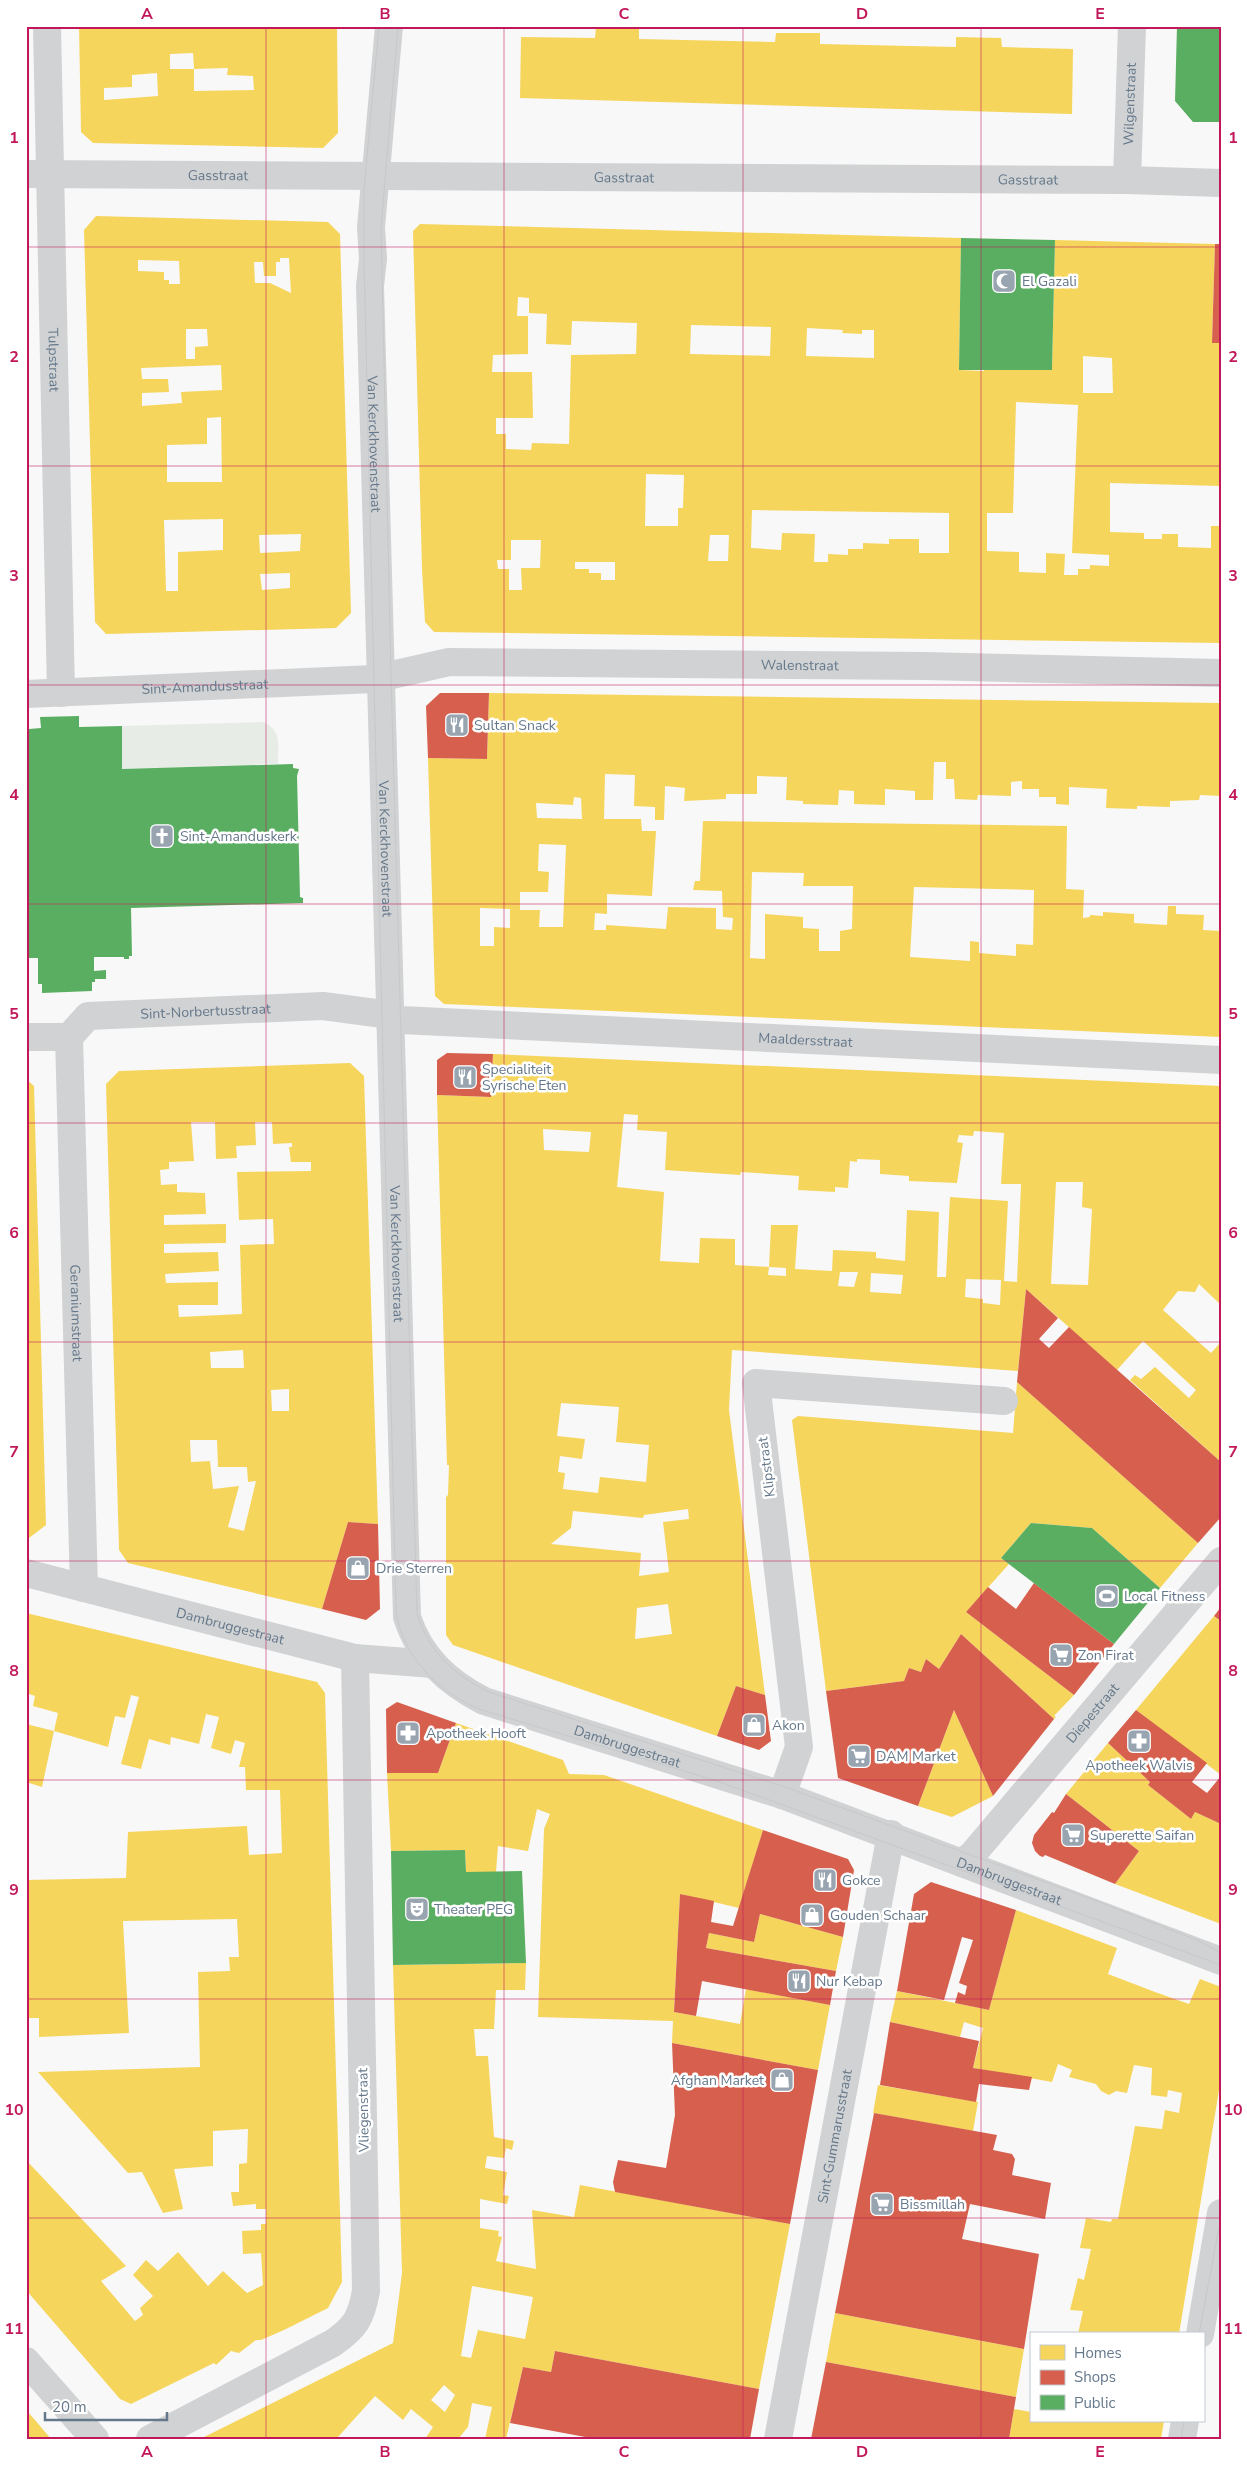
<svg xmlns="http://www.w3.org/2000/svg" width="1247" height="2465" font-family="'Nunito Sans',sans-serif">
<rect width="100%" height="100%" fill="#f8f8f8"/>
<path fill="#e8ece6" d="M264 722C282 731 278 746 278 764L122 769V726Z"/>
<path fill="#f6d55c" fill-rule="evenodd" d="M79 26H337L338 133 323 148 93 143 81 132ZM193 53 194 69 228 68 227 75 253 76 254 90 194 91V69H170V54ZM157 73 158 96 104 100V88L132 87V75Z
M596 27 639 28V39L775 42 776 33H820V44L956 47V37L1001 38 1002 47 1073 49 1072 114 520 98 521 37 595 38Z
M96 216 328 222 340 234 351 613 336 628 106 634 95 622 84 230ZM280 258H289L291 293 270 283H255L254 262H263L264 276H276V262H280ZM138 260 179 261 180 284H169V280H164V272L138 271ZM186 329H207L208 346 195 347V359H186ZM221 365 222 390 181 392 182 403 142 406V393L169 392 168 379H142L141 368ZM221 417 222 482H167V445L207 444V418ZM223 519V550L178 552V591H166L164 520ZM301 534 300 551 260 553 259 535ZM290 573V588L262 590 260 574Z
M420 224 961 238 959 370 984 371V369L1052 370 1055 240 1215 244 1212 343H1221V486L1110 483V532L1144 533V539H1162V534H1178V547L1211 548V526H1221V643L434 632 425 622 422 569 413 231ZM518 297 529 298V313L547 314 546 344 571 345 572 321 637 323 636 354 571 355 569 444 532 443 531 450 506 449V434H496V418H533L532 372H492L493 355 528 354V316H517ZM691 325 771 327 770 356 690 354ZM807 328 843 330 842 333 862 334V330H874V358L806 356ZM1083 356 1112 358 1113 393H1083ZM1016 402 1078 405 1072 553 1109 555V566L1090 565V569H1078V575H1064L1065 554 1046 553V573L1019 572V552L987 551V513H1013ZM646 474 684 475 683 508H678V526H645ZM752 510 949 513V553H919V539H889V544L863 543V549H848V555L828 554V562H814L815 534 782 533 781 550 751 548ZM710 535H729L728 561H708ZM511 540H541L540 568H521L522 590H509V569H498L497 560H511ZM575 562H615V580H601V573H589V569H575Z
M489 693 1221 703V796L1200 795 1199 800 1170 801V807L1137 806V809L1106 808 1107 789 1069 787V805L1056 804V797H1039V789H1022V781L1011 782V796L978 795 977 800 955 799 954 779H946V762H934L933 800H915V791L885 789V805L854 804V791L839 790 838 805 803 804V801L786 800 787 777 757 776V794H726V799L684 801 685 788 665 786 664 820H655V807L634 806 635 775 605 774 604 819H641L642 831H656L652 896 607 894V914L595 913 594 930H606V925L666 929 668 907 716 908V929L732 930 733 918 723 917 722 891 693 890 695 881H700L703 821 1067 826 1066 889 1084 890 1083 918 1090 917V915L1103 916V912L1134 914V923L1167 925 1168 906H1176V914L1204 915 1203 930 1221 931V1037L444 1004 435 996 428 758 487 759ZM574 797 581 798 582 819 537 818 536 803 573 805ZM539 844 566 845 563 927H539L540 910H520V892H548L549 872 538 871ZM752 872 804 873 803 886H853L852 929 840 931V951H819V929L803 928V917L765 914V959L750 958ZM914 887 1034 890 1033 945 1016 944V956L979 953V942L970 941V961L910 957ZM480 908 510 909V928L494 927V946H480Z
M493 1054 1221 1086V1305L1199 1284 1195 1292 1178 1291 1163 1310 1211 1353 1221 1342V1462L1130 1380 1135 1375 1141 1379 1155 1367 1189 1398 1196 1390 1143 1341 1117 1370 1026 1289 1018 1371 732 1350 729 1410 765 1695 736 1686 717 1736 453 1645 446 1635V1497L448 1495 449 1465H447L437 1095 491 1097ZM624 1114 638 1115 637 1130 667 1132 665 1170 740 1175 741 1172 799 1176 798 1190 835 1192V1187L848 1188 850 1161 857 1162V1159L880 1160V1174L909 1176V1181L957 1183 963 1143 957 1142 959 1135 973 1136 974 1131 1004 1133 1001 1184H1021L1017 1282 1004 1281 1008 1201 950 1197 946 1277H937L939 1212 907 1210 905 1261 876 1258V1252L833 1250 832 1271 795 1269 798 1225H771L769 1267 786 1268V1276L768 1275 769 1267 735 1265V1239L700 1238 699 1263 660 1261 664 1192 617 1187ZM543 1129 591 1132 589 1152 544 1150ZM1056 1182H1083L1082 1207 1092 1209 1088 1285 1051 1284ZM840 1272H858L854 1287 838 1286ZM871 1273 903 1275 901 1294 870 1292ZM966 1279 1001 1280 1000 1305 983 1303V1299L965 1297ZM561 1403 619 1407 616 1442 649 1445 646 1482 600 1477 598 1493 563 1489 565 1473 558 1472 560 1456 582 1459 585 1439 557 1436ZM688 1509 689 1519 663 1522 669 1572 639 1576 641 1553 551 1544 571 1528 573 1511 643 1518 644 1515ZM668 1604 672 1634 635 1639 637 1608Z
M350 1063 364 1076 378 1524 348 1522 322 1609 128 1563 119 1550 106 1084 119 1071ZM191 1122H215L216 1159 237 1158 236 1146 256 1145 255 1122H272L273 1144 292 1143V1147H289L291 1162H311V1171L237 1172 239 1220 273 1219 274 1244 240 1245 242 1314 179 1317 178 1305H218V1282L166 1283 165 1274 219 1271 218 1252 164 1253V1244L226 1243V1224L164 1225V1215L206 1214 205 1193 177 1192V1184L161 1185 160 1170 169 1169V1162L194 1161ZM243 1350 244 1368H211L210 1352ZM289 1389V1411H272L271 1390ZM190 1440H217L218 1467H247L248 1482 256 1481 244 1531 228 1527 239 1486 213 1489 210 1461 191 1462Z
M26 1079 34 1086 46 1525 29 1538H26Z
M1017 1382 1198 1543 1160 1588 1092 1528 1031 1523 1001 1558 1009 1564 966 1612 1074 1695 1054 1716 1056 1717 1054 1719 961 1634 939 1669 926 1659 921 1672 909 1668 904 1681 826 1691 792 1420 798 1416 1013 1433Z
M26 1613 317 1682 325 1693 342 2282 328 2308 284 2330 261 2340H256L239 2353 231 2351 216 2365 214 2363 131 2404 120 2399 26 2290V2160L126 2266 101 2281 135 2321 143 2315 140 2308 153 2296 133 2275 146 2260 158 2271 178 2252 208 2286 223 2271 247 2293 263 2285 261 2253 243 2254 242 2231 261 2230V2224H266V2209H256V2204L233 2206 231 2192H239V2164L247 2163 248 2129 213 2131V2166L174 2169 183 2209 163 2213 142 2172 128 2173 38 2072 200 2067 198 1972 230 1971 229 1957H239L237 1919 123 1921 129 2033 39 2037V2018H26V1880L126 1878 128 1832 247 1826 249 1855 282 1853 280 1790H246L245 1767H239L245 1743 235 1740 231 1754 211 1748 219 1717 206 1714 199 1744 171 1737 170 1745 149 1739 141 1769 121 1764 139 1697 131 1695 125 1718 115 1716 108 1747 54 1731 42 1787 26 1782V1724L54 1731 58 1713 33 1706 35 1696 26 1693Z
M1214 1616 1221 1621V1775L1136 1710Z
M954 1710 993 1796 952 1817 918 1806Z
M456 1723 563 1760 569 1774 604 1775 763 1830 739 1908 680 1894 674 2012 740 2024 746 1989 830 2005 818 2070 672 2043 673 2021 538 2017 544 1829 550 1814 537 1809 528 1851 498 1846 496 1872H466L465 1850 391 1851 387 1773H438Z
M1108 1743 1150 1782 1148 1785 1191 1819 1195 1812 1221 1824V1924L1115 1884 1139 1851 1066 1794Z
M1016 1910 1117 1948 1108 1974 1155 1992 1189 2004 1200 1979 1221 1987V2078L1179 2334H1078L1083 2311 1070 2310 1078 2278 1084 2280 1091 2249 1080 2248 1086 2218 1111 2222 1112 2219H1118L1135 2126 1162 2129 1165 2110 1179 2113 1182 2093 1168 2090 1167 2097 1151 2095 1152 2068 1134 2065 1127 2093 1116 2091 1109 2095 1101 2091 1096 2084 1069 2077 1072 2070 1058 2064 1052 2082 973 2068 983 2028 964 2022 960 2037 890 2022 897 1991 989 2010Z
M760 1914 843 1937 836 1971 706 1948 709 1933 754 1942Z
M526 1963 525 1990H496L494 2029H474L476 2056H488L494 2137 514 2141 512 2150 506 2148 504 2158 487 2156 485 2168 507 2172 503 2195 509 2196 507 2204 480 2199V2228L499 2231 498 2236 502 2237 496 2261 536 2269 532 2210 574 2217 580 2185 790 2224 759 2389 555 2351 551 2372 523 2367 506 2439H485L492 2407 472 2403 468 2427 458 2439H425L433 2427 411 2409 403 2420 375 2396 338 2437 340 2439H200L393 2343 402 2273 393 1965ZM472 2286 533 2297 525 2339 478 2330 471 2358 461 2356ZM444 2385 455 2395 445 2412 431 2400Z
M878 2085 978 2102 973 2131 873 2113Z
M835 2313 1024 2349 1016 2397 826 2362Z
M1014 2409 1031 2412V2421H1164L1161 2439H1009Z
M26 2410 35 2420 51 2439H26Z"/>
<path fill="#d6604d" d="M1215 244H1221V343H1212Z
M440 693H489L487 759 428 758 426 706Z
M447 1053 493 1054 491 1097 437 1095V1060Z
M1026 1289 1058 1318 1039 1339 1049 1348 1069 1327 1221 1462V1517L1198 1543 1017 1382Z
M348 1522 378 1524 380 1609 366 1620 322 1609Z
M1034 1583 1114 1644 1074 1695 966 1612 988 1587 1016 1609Z
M1221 1607V1621L1214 1616Z
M961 1634 1054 1719 993 1796 954 1710 918 1806 838 1778 826 1691 904 1681 909 1668 921 1672 926 1659 939 1669Z
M736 1686 765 1695 771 1741 759 1750 717 1736Z
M397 1702 456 1723 438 1773H387L386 1709Z
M1136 1710 1207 1763 1192 1782 1207 1793 1221 1776V1824L1195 1812 1191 1819 1148 1785 1150 1782 1108 1743Z
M1066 1794 1139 1851 1115 1884 1045 1855 1043 1857 1040 1856 1035 1851 1032 1843 1034 1835 1052 1812 1054 1813Z
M763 1830 848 1859 854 1870 843 1937 760 1914 754 1942 709 1933 706 1948 836 1971 830 2005 702 1981 696 2016 674 2012 680 1894 714 1901 711 1922 733 1926Z
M931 1882 1016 1910 989 2010 955 2003 958 1992 965 1995 967 1986 959 1983 973 1940 962 1937 944 2000 897 1991 914 1894Z
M890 2022 979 2041 973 2068 1032 2077 1029 2090 979 2084 976 2102 880 2085Z
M672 2043 818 2070 790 2224 615 2192 613 2182 618 2160 666 2168 675 2115Z
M874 2113 997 2135 993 2150 1012 2154 1015 2159 1012 2175 1051 2183 1045 2219 970 2204 962 2239 1039 2254 1024 2349 835 2313Z
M555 2351 759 2389 750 2439H596L510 2423 523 2367 551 2372Z
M826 2362 1016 2397 1009 2439H811Z"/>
<path fill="#5aae61" d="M1177 26H1221V122H1193L1175 101Z
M961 238 1055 240 1052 370H959Z
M79 716V727L122 726V769L293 764V768L299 769 297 776 300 897 303 898V903L131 908 132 956H129V959H124V957H94V971L106 970V979H95V982H92V991L42 993V984H38V958H29L26 955V741L29 738V729L41 728 40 717Z
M1031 1523 1092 1528 1160 1588 1114 1644 1001 1558Z
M465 1850 466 1872 522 1871 526 1963 393 1965 391 1851Z"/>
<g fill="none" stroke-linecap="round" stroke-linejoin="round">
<g stroke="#d0d2d3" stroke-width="28">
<path id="s1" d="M47 26 61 693"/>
<path id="s2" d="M389 26 371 227 373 259 370 286 407 1617C420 1657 447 1682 484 1701L782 1795 1221 1961"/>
<path id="s3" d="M26 174 1127 180 1221 183"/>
<path id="s4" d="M1127 180 1132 26"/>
<path id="s5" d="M26 694 374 679 449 662 925 666 1221 673"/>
<path id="s6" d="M26 1037H69L88 1016 323 1006 383 1014 401 1020 1221 1060"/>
<path id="s7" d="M69 1037 84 1588"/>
<path id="s8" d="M26 1573 355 1658 433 1664"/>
<path d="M782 1795 799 1747 756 1383 1004 1401"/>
<path id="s9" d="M962 1863 972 1855 1221 1561"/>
<path d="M1200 2334 1221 2213"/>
<path d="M26 2361 95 2439"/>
<path d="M150 2439 333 2343C356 2327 361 2318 366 2291L355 1658"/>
<path id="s10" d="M778 2439 891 1834"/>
<path d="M1182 2439 1185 2421"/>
</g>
<path stroke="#c7c8c9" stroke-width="1" d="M379 26 364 189V260L396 1610C401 1655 438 1692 479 1709L717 1781 1221 1965
M398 26 381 228 391 676 417 1613C428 1651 454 1675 489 1692L785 1787 1094 1900 1197 1940 1221 1953
M1199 2334 1221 2217
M1181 2439 1184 2421"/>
</g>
<path fill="none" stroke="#c2185b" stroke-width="1" stroke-opacity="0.55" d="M266 26V2439M504 26V2439M743 26V2439M981 26V2439M26 247H1221M26 466H1221M26 685H1221M26 904H1221M26 1123H1221M26 1342H1221M26 1561H1221M26 1780H1221M26 1999H1221M26 2218H1221"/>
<defs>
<g id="mosque-square" transform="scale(1.25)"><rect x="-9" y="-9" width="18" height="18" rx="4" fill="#98a5b1" stroke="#fff"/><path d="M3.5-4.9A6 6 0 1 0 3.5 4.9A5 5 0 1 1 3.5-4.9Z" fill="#fff"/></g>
<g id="restaurant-square" transform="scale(1.25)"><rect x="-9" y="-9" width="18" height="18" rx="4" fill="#98a5b1" stroke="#fff"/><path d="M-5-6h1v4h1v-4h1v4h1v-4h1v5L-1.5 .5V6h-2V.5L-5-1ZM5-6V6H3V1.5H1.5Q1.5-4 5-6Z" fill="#fff"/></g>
<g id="church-square" transform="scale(1.25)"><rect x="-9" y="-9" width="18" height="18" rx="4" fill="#98a5b1" stroke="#fff"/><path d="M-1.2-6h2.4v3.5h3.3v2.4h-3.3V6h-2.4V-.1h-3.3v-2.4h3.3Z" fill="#fff"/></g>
<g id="shop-square" transform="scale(1.25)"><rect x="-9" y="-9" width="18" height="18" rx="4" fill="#98a5b1" stroke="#fff"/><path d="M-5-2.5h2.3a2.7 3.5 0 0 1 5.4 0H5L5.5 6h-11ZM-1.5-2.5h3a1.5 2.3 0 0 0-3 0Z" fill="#fff"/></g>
<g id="stadium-square" transform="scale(1.25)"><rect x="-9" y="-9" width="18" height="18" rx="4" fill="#98a5b1" stroke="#fff"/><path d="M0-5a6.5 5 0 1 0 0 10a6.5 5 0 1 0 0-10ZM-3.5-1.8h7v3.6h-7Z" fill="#fff"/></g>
<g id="supermarket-square" transform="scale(1.25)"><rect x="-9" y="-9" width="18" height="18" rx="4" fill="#98a5b1" stroke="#fff"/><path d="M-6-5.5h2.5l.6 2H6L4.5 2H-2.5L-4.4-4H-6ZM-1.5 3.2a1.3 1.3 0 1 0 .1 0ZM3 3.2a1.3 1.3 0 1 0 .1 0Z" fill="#fff"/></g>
<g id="pharmacy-square" transform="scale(1.25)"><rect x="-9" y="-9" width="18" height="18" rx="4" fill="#98a5b1" stroke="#fff"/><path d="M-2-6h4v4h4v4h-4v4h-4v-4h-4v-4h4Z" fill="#fff"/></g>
<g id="theatre-square" transform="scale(1.25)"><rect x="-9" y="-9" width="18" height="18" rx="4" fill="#98a5b1" stroke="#fff"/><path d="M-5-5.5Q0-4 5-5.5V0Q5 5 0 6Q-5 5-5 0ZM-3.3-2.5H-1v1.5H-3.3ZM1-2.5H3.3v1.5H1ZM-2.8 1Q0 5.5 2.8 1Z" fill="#fff"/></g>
</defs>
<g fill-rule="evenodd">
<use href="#mosque-square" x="1004" y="281"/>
<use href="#restaurant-square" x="457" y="725"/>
<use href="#church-square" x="162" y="836"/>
<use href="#restaurant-square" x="465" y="1077"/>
<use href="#shop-square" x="358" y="1568"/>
<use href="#stadium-square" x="1107" y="1596"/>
<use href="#supermarket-square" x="1061" y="1655"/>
<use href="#shop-square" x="754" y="1725"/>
<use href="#pharmacy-square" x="408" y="1733"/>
<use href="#pharmacy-square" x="1139" y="1741"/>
<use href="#supermarket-square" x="859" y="1756"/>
<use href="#supermarket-square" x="1073" y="1835"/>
<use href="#restaurant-square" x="825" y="1880"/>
<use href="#theatre-square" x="417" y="1909"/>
<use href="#shop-square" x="812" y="1915"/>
<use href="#restaurant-square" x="799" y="1981"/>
<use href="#shop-square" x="782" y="2080"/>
<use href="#supermarket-square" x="882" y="2204"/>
</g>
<g text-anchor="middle" stroke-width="5" stroke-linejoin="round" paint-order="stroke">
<g font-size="14" fill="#65788b" stroke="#fff">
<text dy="5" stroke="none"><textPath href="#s4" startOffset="76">Wilgenstraat</textPath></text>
<text dy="5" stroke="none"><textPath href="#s3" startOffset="192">Gasstraat</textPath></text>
<text dy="5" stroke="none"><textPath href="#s3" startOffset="598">Gasstraat</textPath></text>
<text dy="5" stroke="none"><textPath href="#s3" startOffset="1002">Gasstraat</textPath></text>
<text dy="5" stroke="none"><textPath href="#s1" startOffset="334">Tulpstraat</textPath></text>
<text dy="5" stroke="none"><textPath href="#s2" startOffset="419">Van Kerckhovenstraat</textPath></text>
<text dy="5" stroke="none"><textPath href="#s5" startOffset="776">Walenstraat</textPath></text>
<text dy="5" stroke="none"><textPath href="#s5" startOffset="179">Sint-Amandusstraat</textPath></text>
<text dy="5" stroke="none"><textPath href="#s2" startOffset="824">Van Kerckhovenstraat</textPath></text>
<text dy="5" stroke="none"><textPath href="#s6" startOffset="189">Sint-Norbertusstraat</textPath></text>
<text dy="5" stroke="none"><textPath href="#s6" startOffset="791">Maaldersstraat</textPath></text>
<text dy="5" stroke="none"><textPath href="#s2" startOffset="1229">Van Kerckhovenstraat</textPath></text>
<text dy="5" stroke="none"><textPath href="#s7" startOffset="276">Geraniumstraat</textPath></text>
<text transform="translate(766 1467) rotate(-97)" y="5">Klipstraat</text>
<text dy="5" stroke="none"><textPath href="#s8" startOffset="211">Dambruggestraat</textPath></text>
<text dy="5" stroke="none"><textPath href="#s9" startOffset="199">Diepestraat</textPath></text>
<text dy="5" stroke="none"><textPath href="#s2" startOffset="1860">Dambruggestraat</textPath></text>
<text dy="5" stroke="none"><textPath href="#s2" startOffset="2265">Dambruggestraat</textPath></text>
<text transform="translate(363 2110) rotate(-91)" y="5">Vliegenstraat</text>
<text dy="5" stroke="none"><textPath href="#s10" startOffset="308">Sint-Gummarusstraat</textPath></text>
</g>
<g font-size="14" fill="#65788b" stroke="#fff" text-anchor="start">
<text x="1022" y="286">El Gazali</text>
<text x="474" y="730">Sultan Snack</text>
<text x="180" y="841">Sint-Amanduskerk</text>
<text x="482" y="1074">Specialiteit<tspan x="482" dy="16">Syrische Eten</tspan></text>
<text x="376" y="1573">Drie Sterren</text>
<text x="1124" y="1601">Local Fitness</text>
<text x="1078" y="1660">Zon Firat</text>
<text x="772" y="1730">Akon</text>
<text x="426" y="1738">Apotheek Hooft</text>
<text x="876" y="1761">DAM Market</text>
<text x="1139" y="1770" text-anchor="middle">Apotheek Walvis</text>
<text x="1090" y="1840">Superette Saifan</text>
<text x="842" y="1885">Gokce</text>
<text x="434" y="1914">Theater PEG</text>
<text x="830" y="1920">Gouden Schaar</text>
<text x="816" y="1986">Nur Kebap</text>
<text x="764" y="2085" text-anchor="end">Afghan Market</text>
<text x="900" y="2209">Bissmillah</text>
</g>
</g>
<rect width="1247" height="2465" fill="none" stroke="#ffffff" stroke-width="55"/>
<rect x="1030" y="2332" width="175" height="90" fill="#ffffff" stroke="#c1c9d1"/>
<rect x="1040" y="2345" width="25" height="15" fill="#f6d55c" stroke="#c1c9d1"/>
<text x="1074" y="2358" font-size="15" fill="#65788b">Homes</text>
<rect x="1040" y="2370" width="25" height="15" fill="#d6604d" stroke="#c1c9d1"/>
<text x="1074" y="2382" font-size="15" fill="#65788b">Shops</text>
<rect x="1040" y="2395" width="25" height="15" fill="#5aae61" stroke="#c1c9d1"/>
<text x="1074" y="2408" font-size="15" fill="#65788b">Public</text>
<path d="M45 2412v8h122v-8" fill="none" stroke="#65788b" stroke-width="2.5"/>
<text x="52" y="2412" font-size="15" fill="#65788b" stroke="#ffffff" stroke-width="4" paint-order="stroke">20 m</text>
<rect x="28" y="28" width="1192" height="2410" fill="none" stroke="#c2185b" stroke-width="2"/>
<g font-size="16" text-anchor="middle" font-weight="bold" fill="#c2185b">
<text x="147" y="19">A</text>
<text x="385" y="19">B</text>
<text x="624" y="19">C</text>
<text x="862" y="19">D</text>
<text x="1100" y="19">E</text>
<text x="14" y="143">1</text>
<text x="1233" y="143">1</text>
<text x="14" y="362">2</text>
<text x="1233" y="362">2</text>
<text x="14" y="581">3</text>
<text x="1233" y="581">3</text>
<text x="14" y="800">4</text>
<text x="1233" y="800">4</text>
<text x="14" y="1019">5</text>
<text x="1233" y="1019">5</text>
<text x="14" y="1238">6</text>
<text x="1233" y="1238">6</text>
<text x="14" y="1457">7</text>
<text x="1233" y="1457">7</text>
<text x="14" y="1676">8</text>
<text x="1233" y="1676">8</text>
<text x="14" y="1895">9</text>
<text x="1233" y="1895">9</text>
<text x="14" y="2115">10</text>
<text x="1233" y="2115">10</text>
<text x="14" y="2334">11</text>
<text x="1233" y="2334">11</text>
<text x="147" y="2457">A</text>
<text x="385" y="2457">B</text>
<text x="624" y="2457">C</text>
<text x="862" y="2457">D</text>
<text x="1100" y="2457">E</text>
</g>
</svg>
